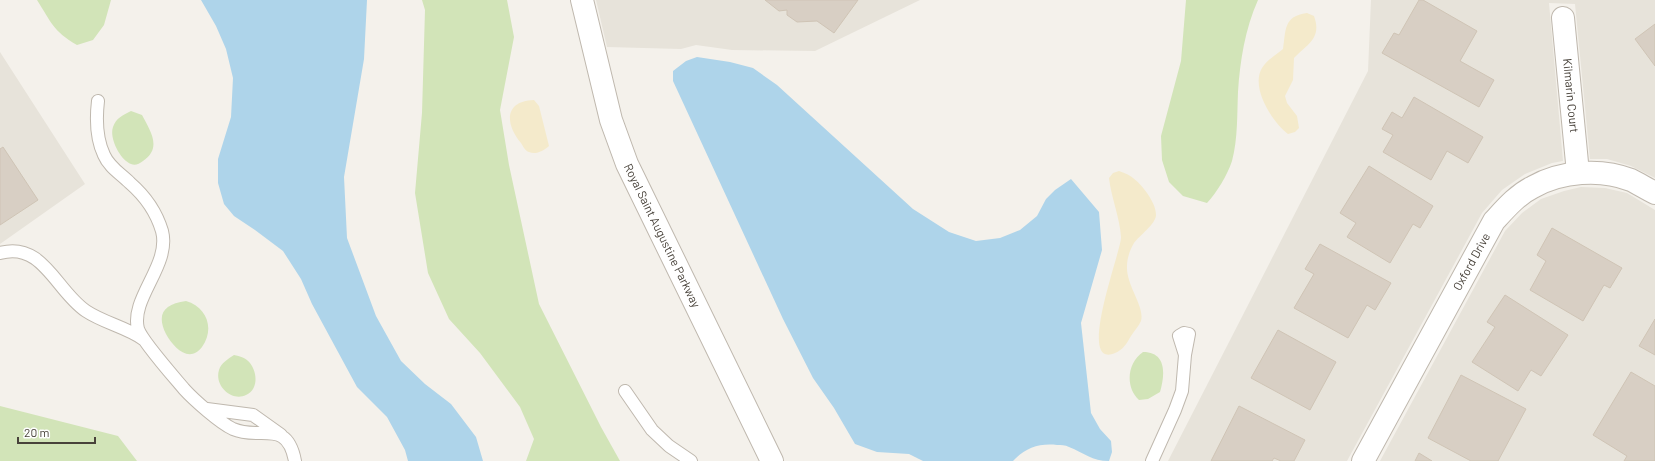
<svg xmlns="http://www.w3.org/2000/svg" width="1655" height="461" font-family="Barlow,sans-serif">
<rect width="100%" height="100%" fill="#f4f1eb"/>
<path fill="#e7e3da" d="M596 0H920L815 51 732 50 696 45 681 49 607 47Z
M1371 0H1655V178L1631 166 1607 159H1590L1575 4 1549 3 1563 161 1552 163 1525 174 1502 190 1482 213 1347 461H1168L1368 71Z
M0 52 85 184 0 244Z
M1581 187 1605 188 1627 193 1655 210V461H1380L1505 231 1522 213 1541 199 1564 191Z"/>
<path fill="#d2e4b8" d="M37 0H111L104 25 93 40 77 45C53 31 51 22 37 0Z
M422 0H507L514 37 500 110 509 165 539 304 601 427 620 461H526L534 439 520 407 480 353 449 319 428 273 415 193 422 113 425 10Z
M1186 0H1258C1245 29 1240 61 1238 92 1237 114 1238 139 1232 161 1227 176 1217 192 1207 203L1183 196 1169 182 1162 160 1161 136 1181 61Z
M131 111 142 115C151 132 162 148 143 161 139 164 135 166 131 164 120 160 109 138 113 127 116 118 123 115 131 111Z
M186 301C207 307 215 329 202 347 189 364 173 347 166 334 156 314 164 304 186 301Z
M1143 352C1167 352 1165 375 1160 392L1148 399 1139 400C1125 387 1127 363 1143 352Z
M234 355C240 356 246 358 250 363 257 372 259 389 246 395 232 402 214 386 219 370 221 363 228 359 234 355Z
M0 406 118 436 137 461H0Z"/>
<path fill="#f4eacb" d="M1307 13 1314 16C1322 38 1308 44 1294 58L1293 80 1285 96 1287 103 1297 116 1299 128 1295 132 1288 134C1273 123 1250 88 1262 68 1267 60 1276 55 1283 49 1286 31 1283 16 1307 13Z
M534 100 539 106 549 146C543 151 536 155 529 152 525 151 523 146 521 143 505 124 504 101 534 100Z
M1119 171C1132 175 1139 182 1147 193 1151 199 1156 207 1156 215 1156 224 1139 236 1134 243 1130 250 1127 258 1127 266 1126 286 1145 306 1141 321 1139 326 1134 331 1131 336 1127 343 1123 350 1115 353 1075 370 1122 249 1121 237 1120 218 1111 197 1109 178L1113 173Z"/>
<path fill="#aed4ea" d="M201 0H367L364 59 344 177 347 238 376 316 401 361 425 384 451 404 476 437 483 461H408L405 450 387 417 357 387 312 304 301 279 283 251 255 230 234 216 224 204 218 183V159L231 117 233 78 226 49 216 26Z
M697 57 730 62 753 68 777 85 913 209 949 232 976 241 1000 238 1020 230 1037 216 1046 199 1055 190 1071 179 1099 212 1102 250 1081 323 1091 413 1100 429 1111 441 1112 452 1109 461C1092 461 1084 453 1069 447 1065 445 1061 445 1057 445 1039 443 1025 448 1013 461H923L909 454 877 452 855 444 834 408 813 378 783 319 673 81V71L686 61Z"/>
<path fill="#d8cfc4" stroke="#cfc4b5" d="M765 0H858L834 33 817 21 797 22 787 15V10L779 11Z
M1419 0H1423L1477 31 1460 61 1494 80 1479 107 1382 53 1394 33 1399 35Z
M1655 24V66L1635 39Z
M1414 97 1483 137 1468 163 1447 151 1431 180 1383 152 1393 135 1382 129 1392 112 1402 118Z
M3 147 38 200 0 225V149Z
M1369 166 1433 206 1420 228 1413 224 1390 263 1347 237 1356 223 1340 213Z
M1552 228 1622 268 1610 288 1604 285 1583 321 1530 290 1546 261 1537 255Z
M1320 244 1391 283 1375 310 1367 305 1348 338 1294 308 1314 274 1305 269Z
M1505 295 1568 335 1541 376 1531 370 1518 391 1472 362 1495 327 1487 322Z
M1655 319V355L1639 346Z
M1278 330 1336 362 1310 410 1251 378Z
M1631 372 1655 386V461H1624L1627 456 1593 435Z
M1461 375 1526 409 1498 461H1471L1428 438Z
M1239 406 1305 440 1294 461H1281L1274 458 1272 461H1211Z
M1419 453 1432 461H1415Z"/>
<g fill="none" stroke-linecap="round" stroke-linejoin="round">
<g stroke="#bfb8ae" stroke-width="14">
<path id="lane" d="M98 101C96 118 96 138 104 155 109 167 121 174 130 183 145 196 156 211 162 231 171 265 130 298 138 329 142 341 174 377 184 389 194 400 220 423 233 429 261 441 287 418 295 461
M0 253C43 241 56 291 86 311 104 323 126 327 143 339
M625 391 652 430 669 446 691 461
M207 409 253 415 281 435
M1152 461 1175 410 1182 391 1185 355 1189 334 1184 333 1179 336 1185 355"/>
</g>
<g stroke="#bfb8ae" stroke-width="24">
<g id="street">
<path id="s1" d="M582 0 611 120 627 164 772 461"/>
<path id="s2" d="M1563 18 1578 173"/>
<path id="s3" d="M1363 461 1494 221C1506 208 1517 195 1533 187 1561 171 1601 168 1631 180 1639 184 1647 189 1655 193"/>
</g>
</g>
<use href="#lane" stroke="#fff" stroke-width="12"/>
<use href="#street" stroke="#fff" stroke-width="22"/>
</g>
<g text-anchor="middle" stroke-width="3.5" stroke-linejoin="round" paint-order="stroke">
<g font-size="12" fill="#48423a" stroke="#fff">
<text dy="4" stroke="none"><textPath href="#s2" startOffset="78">Kilmarin Court</textPath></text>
<text dy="4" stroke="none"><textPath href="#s1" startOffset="250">Royal Saint Augustine Parkway</textPath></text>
<text dy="4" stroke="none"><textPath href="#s3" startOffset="227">Oxford Drive</textPath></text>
</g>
</g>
<path d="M18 437v6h77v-6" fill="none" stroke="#48423a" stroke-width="2"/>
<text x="24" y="437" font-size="12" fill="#48423a" stroke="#ffffff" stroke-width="3" paint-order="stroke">20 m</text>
</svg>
